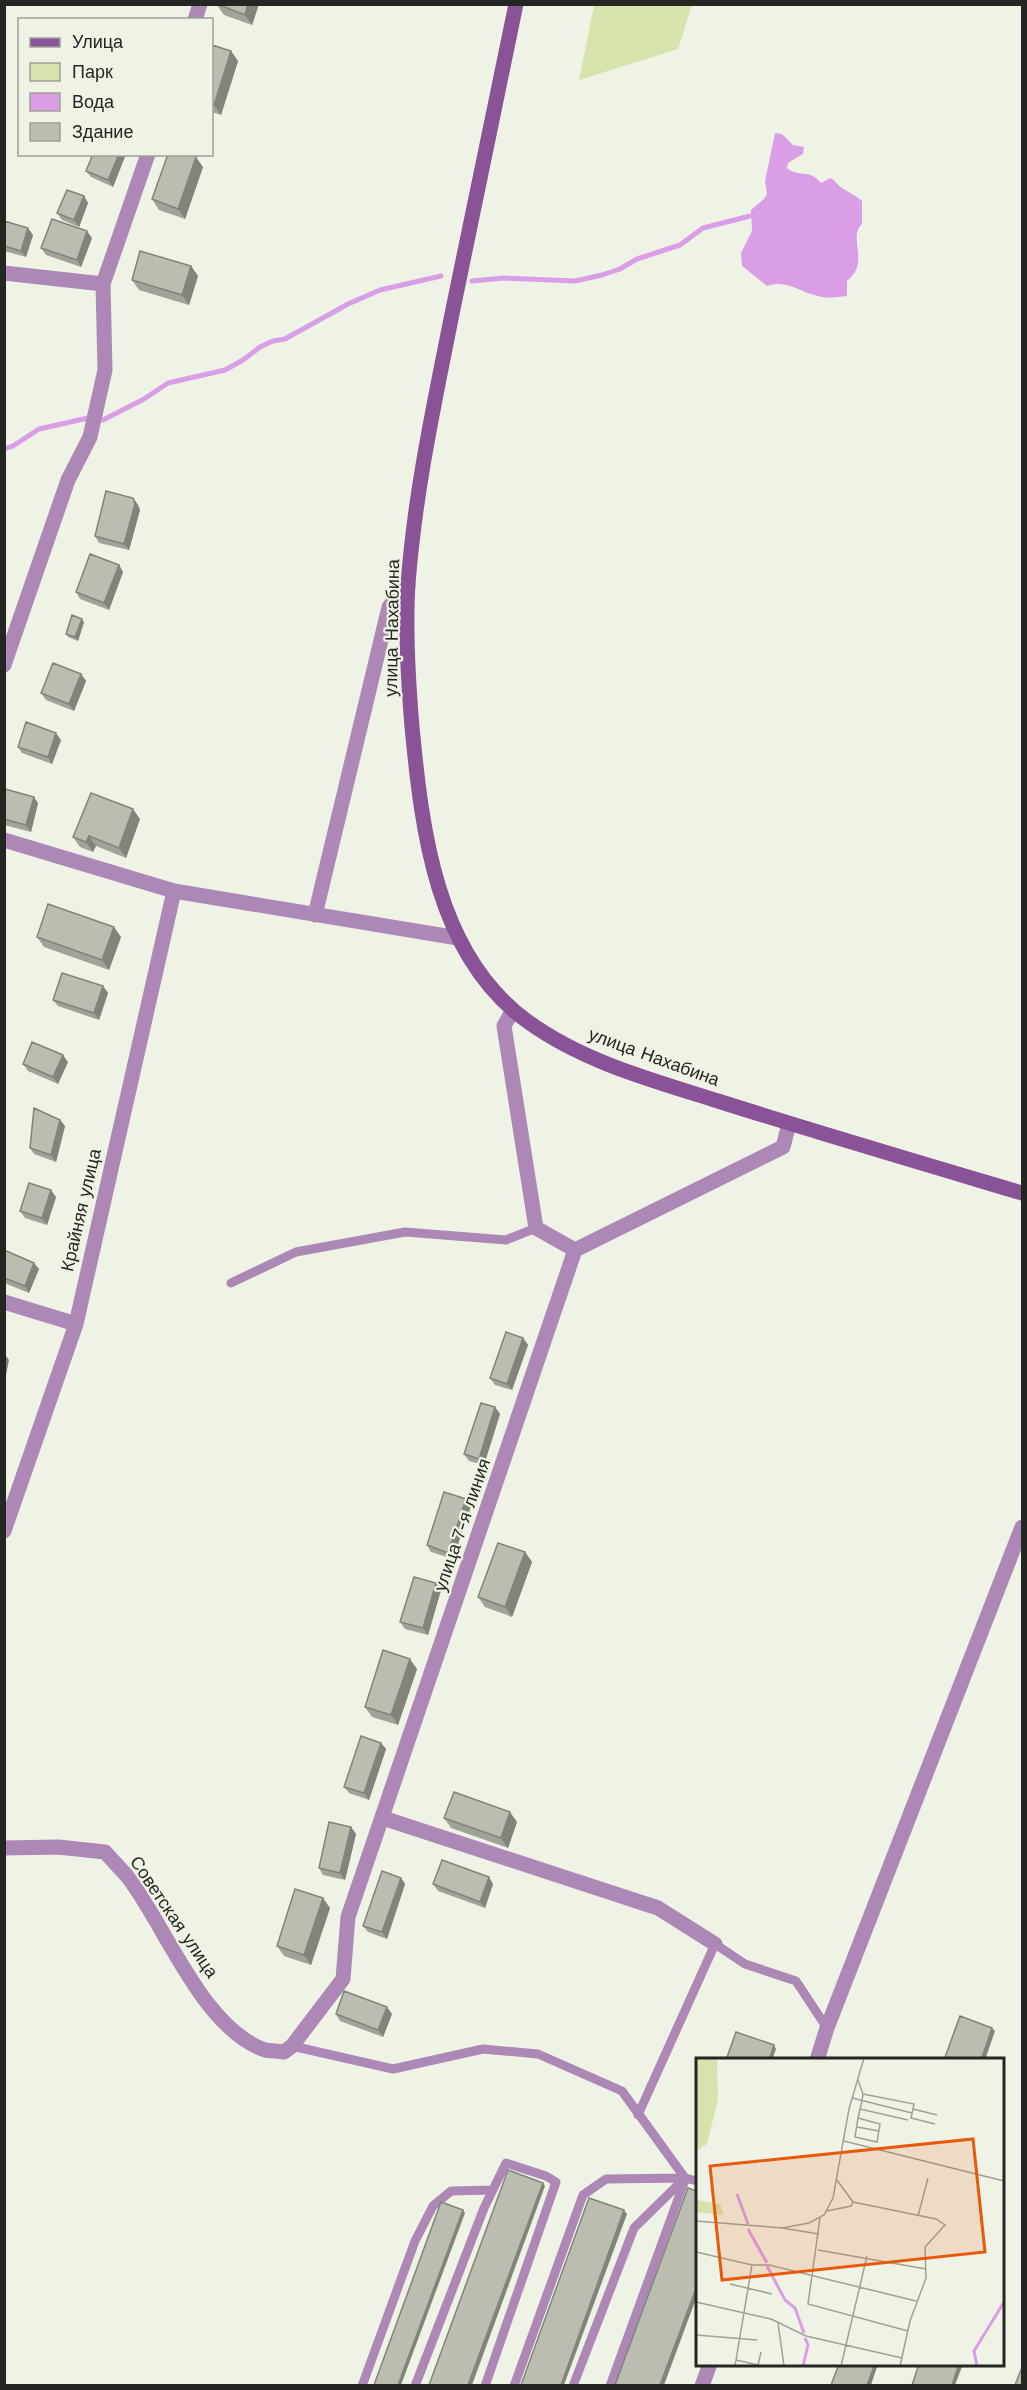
<svg xmlns="http://www.w3.org/2000/svg" width="1027" height="2390" font-family="'Work Sans',sans-serif">
<rect width="100%" height="100%" fill="#eff3e5"/>
<path fill="#d7e3ac" d="M594 5V4L692 5 678 49 579 80Z"/>
<path fill="#da9ee7" d="M775 133 782 134 793 145 804 147 803 154 788 163 787 168C799 178 809 168 821 183L830 178 834 180C843 192 851 191 862 201V224C847 238 871 262 847 281V296C837 297 828 299 818 296 799 292 787 279 767 286L742 266 741 253 752 231 751 210 764 199 767 194 765 181Z"/>
<g fill="none" stroke-linecap="round" stroke-linejoin="round">
<path stroke="#da9ee7" stroke-width="5" d="M472 281 504 278 575 281 602 275 620 269 637 259 680 245 703 228 750 216
M103 420 144 399 168 383 225 370 243 360 260 347 273 341 285 339 348 304 380 290 441 276
M4 449 13 446 39 429 88 418"/>
<path stroke="#ad87b5" stroke-width="9" d="M231 1283 296 1252 405 1232 506 1240 536 1228
M292 2046 393 2069 483 2049 538 2054 622 2091 685 2178 697 2181
M638 2115 715 1944 745 1964 796 1981 827 2028
M362 2386 415 2241 433 2206 451 2191 493 2190
M415 2386 484 2208 506 2163 546 2176 556 2182 485 2386
M514 2386 583 2195 606 2179 685 2178 634 2228 573 2386
M610 2386 685 2180"/>
<path stroke="#ad87b5" stroke-width="15" d="M195 20 200 4
M4 273 103 284
M4 665 68 480 90 437 105 370 103 284 148 154
M4 840 174 891 458 938
M315 915 389 607 408 585
M513 1010 504 1026 536 1228 575 1250
M4 1302 76 1324
M4 1531 76 1324 174 891
M383 1818 658 1908 715 1944
M4 1848 58 1847 105 1852C112 1860 120 1868 127 1876 166 1926 202 2028 265 2050 271 2051 278 2051 284 2052L292 2046 343 1979 348 1917 575 1250 783 1147 789 1124
M817 2060 827 2028 1022 1527
M702 2386 710 2364"/>
<path stroke="#8a5297" stroke-width="15" d="M516 4C495 106 474 207 453 309 435 400 415 491 408 584 405 631 408 679 412 727 422 831 436 955 527 1021 583 1062 652 1080 718 1101 819 1133 921 1163 1022 1193"/>
</g>
<path fill="#a0a397" d="M259 4 252 25 224 15 217 5Z
M212 45 231 51 238 61 221 115 212 112Z
M93 154H126L113 187 91 177 86 171Z
M203 167 185 219 159 210 152 199Z
M84 196 88 203 79 227 62 220 57 213Z
M4 221 33 235 26 257 4 251Z
M92 238 81 267 46 255 41 248Z
M191 266 198 276 189 305 139 290 132 280Z
M133 498 138 505 140 510 129 550 99 543 95 536Z
M119 565 123 572 109 610 80 599 76 592Z
M84 622 78 641 68 637 66 634Z
M81 674 86 681 74 711 46 700 41 693Z
M61 740 52 764 22 753 18 747Z
M4 792 38 803 31 832 4 825Z
M140 819 126 858 96 846 93 852 80 847 73 837Z
M37 937H121L109 970 44 947Z
M103 986 108 993 99 1020 58 1006 53 1000Z
M68 1062 58 1084 28 1071 23 1064Z
M60 1120 65 1126 56 1162 34 1154 30 1148Z
M56 1197 47 1225 25 1218 20 1211Z
M4 1250 39 1269 29 1293 4 1283Z
M523 1338 528 1345 512 1390 495 1385 490 1378Z
M495 1407 500 1414 484 1465 469 1461 464 1454Z
M466 1499 471 1506 453 1559 431 1552 427 1545Z
M525 1552 532 1562 512 1617 485 1607 478 1597Z
M436 1583 441 1590 428 1635 405 1629 400 1622Z
M417 1669 398 1725 372 1717 365 1707Z
M381 1743 386 1749 369 1800 349 1793 344 1787Z
M444 1818 517 1822 508 1848 451 1828Z
M351 1827 356 1834 345 1880 323 1875 319 1868Z
M401 1878 405 1884 387 1939 368 1932 363 1926Z
M433 1884H493L485 1908 438 1891Z
M330 1908 311 1965 284 1956 277 1946Z
M336 2014H392L383 2037 340 2021Z"/>
<path fill="#82847b" d="M248 4H259L252 25 245 15Z
M231 51 238 61 221 115 214 105Z
M119 154H126L113 187 108 180Z
M196 157 203 167 185 219 178 209Z
M84 196 88 203 79 227 74 220Z
M28 228 33 235 26 257 21 251Z
M87 231 92 238 81 267 77 260Z
M191 266 198 276 189 305 182 295Z
M133 498 138 505 140 510 129 550 124 544Z
M119 565 123 572 109 610 104 603Z
M82 619 84 622 78 641 75 637Z
M81 674 86 681 74 711 69 704Z
M56 733 61 740 52 764 48 757Z
M34 797 38 803 31 832 26 825Z
M133 809 140 819 126 858 119 848Z
M89 836 96 846 93 852 86 842Z
M114 927 121 937 109 970 102 960Z
M103 986 108 993 99 1020 94 1013Z
M63 1055 68 1062 58 1084 53 1077Z
M60 1120 65 1126 56 1162 51 1155Z
M51 1190 56 1197 47 1225 42 1218Z
M34 1263 39 1269 29 1293 25 1286Z
M523 1338 528 1345 512 1390 507 1384Z
M4 1353 9 1360 4 1386Z
M495 1407 500 1414 484 1465 479 1459Z
M466 1499 471 1506 453 1559 448 1553Z
M525 1552 532 1562 512 1617 505 1607Z
M436 1583 441 1590 428 1635 423 1628Z
M410 1659 417 1669 398 1725 391 1715Z
M381 1743 386 1749 369 1800 364 1793Z
M510 1812 517 1822 508 1848 501 1838Z
M351 1827 356 1834 345 1880 340 1873Z
M489 1877 493 1884 485 1908 480 1902Z
M401 1878 405 1884 387 1939 382 1932Z
M323 1898 330 1908 311 1965 304 1955Z
M387 2007 392 2014 383 2037 378 2030Z
M992 2028 995 2031 985 2060H981Z
M774 2045 776 2049 772 2060H769Z
M543 2183 545 2186 472 2385H468Z
M463 2210 465 2213 401 2385H398Z
M624 2210 627 2214 564 2385H561Z
M697 2286V2296L664 2385H660Z
M875 2364H878L871 2385H867Z
M959 2364H963L955 2385H952Z"/>
<path fill="#babdb0" stroke="#82847b" stroke-width="1.5" d="M217 4H248L245 15Z
M212 45 231 51 214 105 212 104Z
M93 154H119L108 180 86 171Z
M168 154H190L196 157 178 209 152 199Z
M67 190 84 196 74 220 57 213Z
M52 219 87 231 77 260 41 248Z
M4 221 28 228 21 251 4 246Z
M140 251 191 266 182 295 132 280Z
M106 491 133 498 135 504 124 544 95 536Z
M90 554 119 565 104 603 76 592Z
M72 615 82 619 75 637 66 634Z
M53 663 81 674 69 704 41 693Z
M26 722 56 733 48 757 18 747Z
M5 789 34 797 26 825 4 819V792Z
M91 793 133 809 119 848 89 836 86 842 73 837Z
M48 904 114 927 102 960 37 937Z
M62 973 103 986 94 1013 53 1000Z
M32 1042 63 1055 53 1077 23 1064Z
M34 1108 60 1120 51 1155 30 1148Z
M29 1183 51 1190 42 1218 20 1211Z
M4 1250 34 1263 25 1286 4 1278Z
M506 1332 523 1338 507 1384 490 1378Z
M481 1403 495 1407 479 1459 464 1454Z
M444 1492 466 1499 448 1553 427 1545Z
M498 1543 525 1552 505 1607 478 1597Z
M414 1577 436 1583 423 1628 400 1622Z
M383 1650 410 1659 391 1715 365 1707Z
M361 1736 381 1743 364 1793 344 1787Z
M454 1792 510 1812 501 1838 444 1818Z
M329 1822 351 1827 340 1873 319 1868Z
M442 1860 489 1877 480 1902 433 1884Z
M382 1871 401 1878 382 1932 363 1926Z
M295 1889 323 1898 304 1955 277 1946Z
M344 1991 387 2007 378 2030 336 2014Z
M960 2016 992 2028 981 2060H944Z
M736 2032 774 2045 769 2060H726Z
M508 2170 543 2183 468 2385H429Z
M688 2188 697 2191V2286L660 2385H615Z
M589 2198 624 2210 561 2385H521Z
M441 2202 463 2210 398 2385H374Z
M839 2364H875L867 2385H831Z
M919 2364H959L952 2385H912Z
M1023 2365V2385H1015Z"/>
<g text-anchor="middle" stroke-width="4.5" stroke-linejoin="round" paint-order="stroke">
<g font-size="18" fill="#242621" stroke="#eff3e5">
<text transform="translate(392 628) rotate(-89)" y="6">улица Нахабина</text>
<text transform="translate(654 1057) rotate(20)" y="6">улица Нахабина</text>
<text transform="translate(81 1210) rotate(-77)" y="6">Крайняя улица</text>
<text transform="translate(462 1525) rotate(-71)" y="6">улица 7-я линия</text>
<text transform="translate(174 1917) rotate(56)" y="6">Советская улица</text>
</g>
</g>
<g transform="translate(696 2058)">
<rect width="308" height="308" fill="#eff3e5"/>
<path d="M0 0H21L22 42 11 86 0 93ZM0 142 24 146 28 157 0 154Z" fill="#d7e3ac"/>
<path fill="none" stroke="#da9ee7" stroke-width="3" d="M41 136 52 166M52 171 71 205M71 208 89 242 99 250 108 275M107 308 112 287 109 280M281 308 278 293 308 244"/>
<path fill="none" stroke="#9ea197" stroke-width="1.5" d="M162 22 167 36 166 43 164 51 162 60 159 79 181 84 184 66 162 60M167 36 218 46 215 60 239 66M156 40 216 55M164 51 212 62M217 51 241 57M161 69 183 73M148 83 308 123M141 122 157 144 240 161 249 167 229 189 230 220 214 263 204 308M131 153 155 148 157 144M222 158 232 120M124 160 112 246 212 273M0 163 86 170 113 165 128 157 137 140 153 51 168 0M86 170 123 176M122 192 230 211M0 194 56 207H73L220 243M34 226 76 236M0 244 75 261 110 278 206 300M82 265 88 308M0 277 61 282M40 302 62 307 65 294M39 308 56 207M145 308 171 198"/>
<path fill="#e8590c" fill-opacity="0.15" stroke="#e8590c" stroke-width="3" d="M277 81 289 194 26 222 14 108Z"/>
<rect width="308" height="308" fill="none" stroke="#242621" stroke-width="3"/>
</g>
<rect width="1027" height="2390" fill="none" stroke="#242621" stroke-width="12"/>
<rect x="18" y="18" width="195" height="138" fill="#eff3e5" stroke="#9ea197" stroke-width="1.5"/>
<rect x="30" y="38" width="30" height="9" fill="#8a5297" stroke="#9ea197" stroke-width="1.5"/>
<text x="72" y="48" font-size="18" fill="#242621">Улица</text>
<rect x="30" y="63" width="30" height="18" fill="#d7e3ac" stroke="#9ea197" stroke-width="1.5"/>
<text x="72" y="78" font-size="18" fill="#242621">Парк</text>
<rect x="30" y="93" width="30" height="18" fill="#da9ee7" stroke="#9ea197" stroke-width="1.5"/>
<text x="72" y="108" font-size="18" fill="#242621">Вода</text>
<rect x="30" y="123" width="30" height="18" fill="#babdb0" stroke="#9ea197" stroke-width="1.5"/>
<text x="72" y="138" font-size="18" fill="#242621">Здание</text>
</svg>
